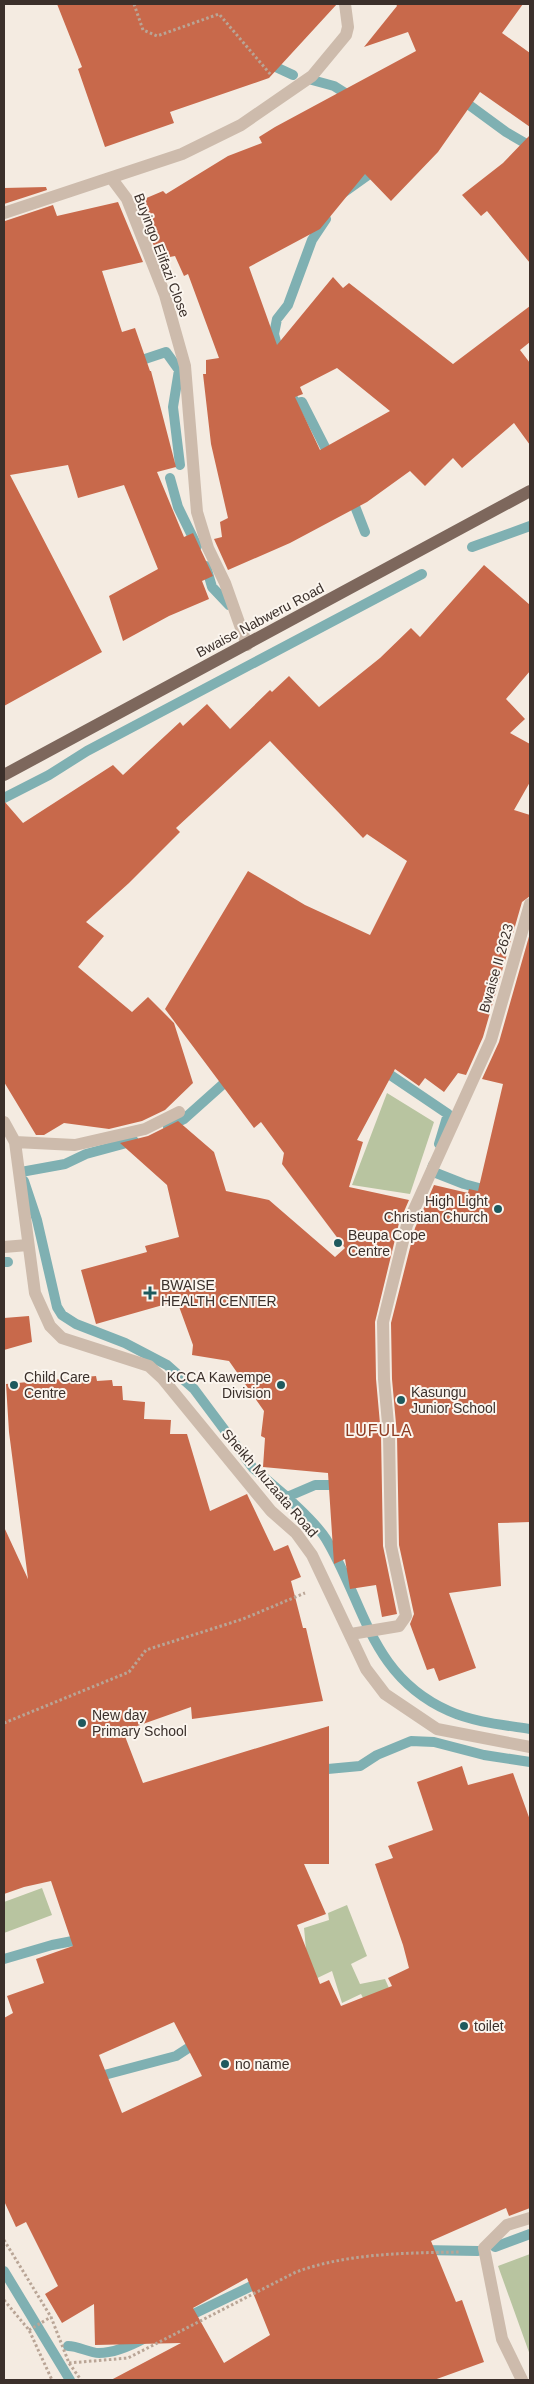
<svg xmlns="http://www.w3.org/2000/svg" width="534" height="2384" font-family="Helvetica,sans-serif">
<rect width="100%" height="100%" fill="#f4ebe1"/>
<path fill="#b8c4a0" d="M387 1093 434 1122 410 1194 352 1185Z
M42 1888 52 1915 4 1933V1902Z
M347 1905 367 1956 351 1964 360 1984 385 1979 399 2011 379 2029 361 1994 342 2003 332 1971 309 1982 304 1928 329 1920 328 1913Z
M530 2254V2355L498 2266Z"/>
<g fill="none" stroke-linecap="round" stroke-linejoin="round">
<path stroke="#7fb0b2" stroke-width="10" d="M267 63 293 75
M312 80 334 86 353 98
M461 99 506 132 530 146
M343 193 378 168
M279 354 274 334 277 319 288 305 312 240 326 219
M133 363 166 352 179 370 173 407 180 465
M291 394 295 403 302 402 331 459
M170 478 178 507 197 546
M351 496 365 532
M472 547 530 526
M206 566 212 587 229 605
M4 798 49 775 87 751 422 574
M380 1068 448 1114 439 1144
M168 1127 184 1119 231 1077
M433 1165 431 1171 464 1184 490 1191
M21 1172 65 1164 86 1154 134 1141
M24 1181 37 1220 57 1307 62 1315 76 1324 125 1343 167 1365 194 1389 253 1468 287 1497 315 1485H342
M4 1262H8
M287 1497C300 1510 316 1523 326 1539 365 1604 370 1676 449 1711 473 1722 504 1725 530 1729
M317 1770 360 1766 377 1755 411 1741 434 1742 484 1755 530 1762
M4 1959 52 1945 83 1939
M93 2078 176 2056 193 2045
M495 2247 530 2234
M422 2250 478 2251
M4 2271 70 2380
M185 2318 262 2281
M68 2346C79 2346 89 2353 99 2353 115 2353 132 2345 145 2338"/>
</g>
<path fill="#c8694b" fill-rule="evenodd" d="M57 4H337L269 78 170 112 174 123 105 147 78 69 82 67Z
M396 4H523L502 33 530 53V127L480 92 438 152 391 201 365 174 320 229 249 267 277 345 333 277 343 288 349 283 453 364 530 306V342L520 350 530 363V445L514 423 462 468 453 458 425 486 410 471 367 502 290 543 228 570 214 539 222 537 220 522 228 518 211 444 203 374H206V360L219 358 188 274 184 276 175 256 159 259 137 202 163 191 166 194 228 156 262 143 259 137 275 127 416 51 408 32 364 47 397 6ZM337 368 390 411 320 450 295 397 303 394 300 387Z
M530 135V263L487 211 481 216 462 195 503 163Z
M46 187 47 190 4 204V188Z
M118 202 143 262 102 271 122 332 135 328 150 371H151L176 467 157 472 184 537 193 533 213 576 202 581 209 599 169 616 123 641 109 596 158 569 124 485 78 498 68 465 10 475 102 652 4 706 5 221 53 205 57 216Z
M484 565 530 605V671L506 699 525 719 510 733 530 744V782L514 810 530 815V896L522 902 483 1037 466 1075 458 1073 444 1092 425 1078 419 1086 395 1069 357 1140 363 1142 349 1187 409 1200 399 1223 375 1322 376 1379 381 1435 383 1546 397 1614 382 1617 376 1585 350 1589 345 1559 334 1564 328 1473 263 1467 265 1438 261 1436 264 1411 229 1361 192 1355 193 1345 177 1301 96 1324 81 1270 147 1252 145 1246 179 1237 167 1185 120 1143 148 1136 178 1121 214 1152 226 1191 269 1200 335 1257 345 1248 282 1164 284 1153 261 1122 254 1128 165 1009 248 871 305 905 370 935 407 861 367 834 363 838 270 741 176 828 180 832 129 883 86 922 104 936 78 967 132 1012 148 997 174 1023 193 1083 165 1110 142 1121 109 1129 64 1123 44 1135H36L4 1082V801L23 823 113 765 123 775 180 722 183 726 207 704 230 729 270 690 272 692 289 676 319 707 380 658 411 628 420 637Z
M530 933V1522L498 1523 501 1586 449 1593 476 1668 439 1681 434 1668 427 1670 410 1624 414 1614 399 1545 397 1435 392 1379 391 1323 415 1228 434 1185 468 1193 469 1189 478 1191 503 1084 482 1079 499 1042Z
M29 1316 32 1342 4 1350V1318Z
M96 1376 97 1381 112 1380 113 1386H122L123 1400 145 1402 144 1419 171 1420 170 1434H187L210 1511 247 1494 274 1551 288 1545 301 1577 291 1581 303 1628H306L323 1701 192 1719 191 1707 123 1731 143 1783 329 1726V1864H304L326 1914 297 1925 320 1984 329 1980 341 2006 392 1986 388 1978 409 1968 403 1945 375 1864 393 1858 388 1846 433 1830 417 1782 462 1766 468 1785 513 1773 530 1820V2208L509 2216 506 2208 431 2241 456 2302 462 2300 484 2362 434 2380H111L181 2343 95 2345 94 2304 62 2323 45 2294 58 2286 26 2222 16 2227 4 2201V2018L13 2013 7 1996 44 1983 36 1959 73 1946 51 1881 24 1887 4 1894V1527L28 1579 9 1432 6 1384ZM174 2022 202 2076 122 2113 99 2055ZM247 2278 270 2335 224 2363 193 2308Z"/>
<g fill="none" stroke-linecap="round" stroke-linejoin="round">
<path stroke="#b9a596" stroke-width="3" stroke-dasharray="2.5 2.5" stroke-linecap="butt" d="M134 4 143 30 157 36 219 14 271 75
M4 1723 129 1672 146 1650 243 1619 305 1593
M4 2240 51 2317 69 2363 81 2380
M4 2300 29 2330 52 2380
M29 2330 51 2317
M69 2363 128 2358 296 2272C348 2253 406 2253 461 2252"/>
<path stroke="#cdbbac" stroke-width="12" d="M112 179 127 199 165 295 185 366 197 512 208 548 225 583 247 645
M4 213 182 154 241 125 312 76 346 35 348 27 345 4
M4 1122 15 1142 35 1293 50 1326 62 1338 149 1366 162 1378 271 1511 296 1533 312 1555 366 1669 385 1694 437 1729 530 1747
M15 1142 75 1145 145 1129 179 1112
M4 1247 28 1245
M351 1634 399 1626 406 1616 391 1546 389 1435 384 1379 383 1322 407 1225 491 1040 530 904
M522 2380 502 2339 484 2248 507 2225 530 2218"/>
<path stroke="#7d675c" stroke-width="12" d="M4 775 530 491"/>
</g>
<g fill="#1f5a5e" stroke="#fbf5ee" stroke-width="2">
<circle cx="498" cy="1209" r="5"/>
<circle cx="338" cy="1243" r="5"/>
<path d="M147.5 1285.5h5v5h5v5h-5v5h-5v-5h-5v-5h5z"/>
<circle cx="14" cy="1385" r="5"/>
<circle cx="281" cy="1385" r="5"/>
<circle cx="401" cy="1400" r="5"/>
<circle cx="82" cy="1723" r="5"/>
<circle cx="464" cy="2026" r="5"/>
<circle cx="225" cy="2064" r="5"/>
</g>
<g text-anchor="middle" stroke-width="4" stroke-linejoin="round" paint-order="stroke">
<g font-size="14" fill="#3b302b" stroke="#fbf5ee">
<text transform="translate(162 255) rotate(69)" y="5">Buyingo Elifazi Close</text>
<text transform="translate(260 620) rotate(-28)" y="5">Bwaise Nabweru Road</text>
<text transform="translate(496 968) rotate(-74)" y="5">Bwaise II 2623</text>
<text transform="translate(270 1483) rotate(49)" y="5">Sheikh Muzaata Road</text>
</g>
<g font-size="14" fill="#3b302b" stroke="#fbf5ee" text-anchor="start">
<text x="488" y="1206" text-anchor="end">High Light<tspan x="488" dy="16">Christian Church</tspan></text>
<text x="348" y="1240">Beupa Cope<tspan x="348" dy="16">Centre</tspan></text>
<text x="161" y="1290">BWAISE<tspan x="161" dy="16">HEALTH CENTER</tspan></text>
<text x="24" y="1382">Child Care<tspan x="24" dy="16">Centre</tspan></text>
<text x="271" y="1382" text-anchor="end">KCCA Kawempe<tspan x="271" dy="16">Division</tspan></text>
<text x="411" y="1397">Kasungu<tspan x="411" dy="16">Junior School</tspan></text>
<text x="92" y="1720">New day<tspan x="92" dy="16">Primary School</tspan></text>
<text x="474" y="2031">toilet</text>
<text x="235" y="2069">no name</text>
</g>
<g font-size="16" letter-spacing="1" fill="#8c3b22" stroke="#fbf5ee">
<text x="379" y="1436">LUFULA</text>
</g>
</g>
<rect width="534" height="2384" fill="none" stroke="#3b302b" stroke-width="10"/>
</svg>
